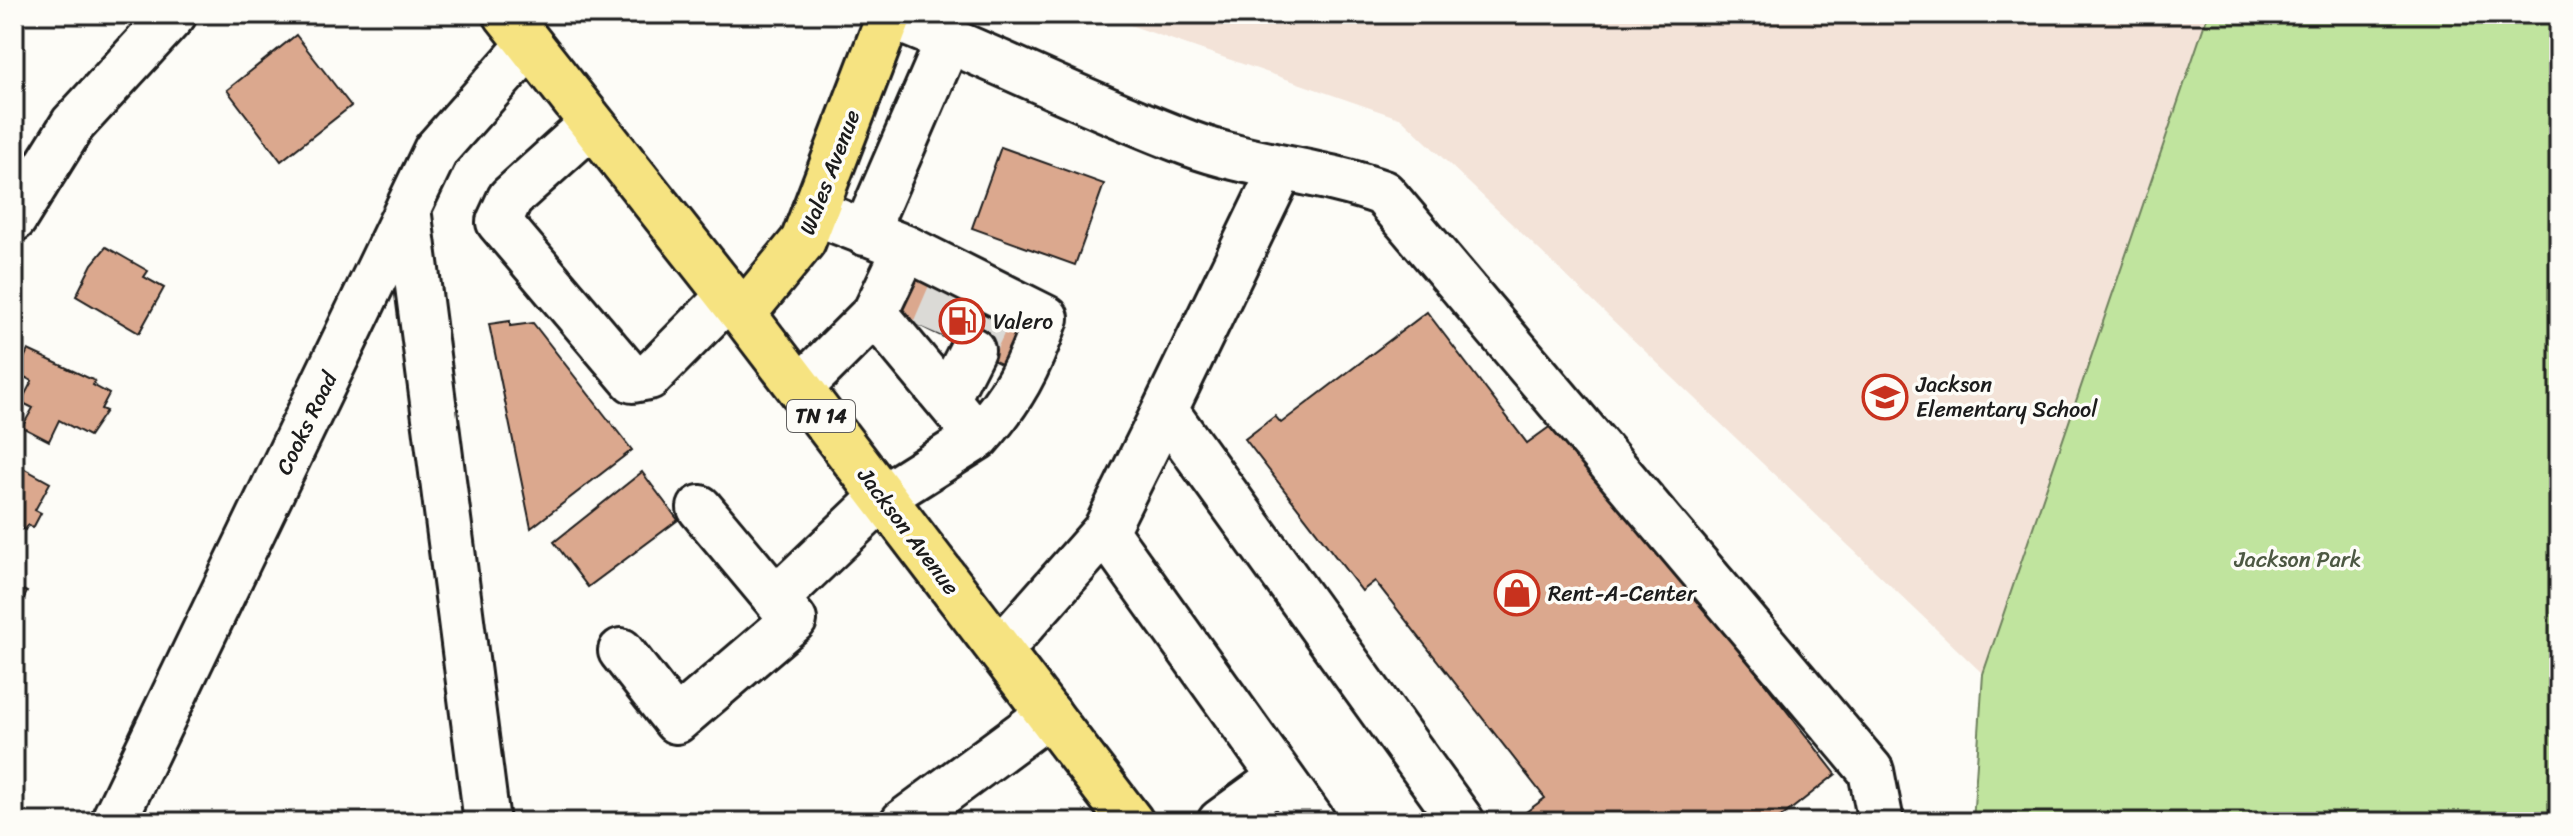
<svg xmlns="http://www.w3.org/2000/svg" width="2573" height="836" font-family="Sriracha,sans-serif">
<rect width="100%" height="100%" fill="#fdfcf7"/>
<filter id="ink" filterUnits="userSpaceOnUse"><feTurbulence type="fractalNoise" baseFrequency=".0125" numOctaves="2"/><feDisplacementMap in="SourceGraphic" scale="16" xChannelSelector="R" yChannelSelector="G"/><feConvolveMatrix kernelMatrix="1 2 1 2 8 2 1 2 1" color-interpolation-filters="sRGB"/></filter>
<g filter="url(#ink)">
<path fill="#f3e3d8" d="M1098 14H2208L1983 674 1402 119Z"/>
<path fill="#c0e49e" stroke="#6e805d" stroke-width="2" d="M2208 14H2559V822H1973L1983 674Z"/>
<path fill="#dba88e" stroke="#1c1c1c" stroke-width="2" d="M296 35 351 106 281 161 227 90Z
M1001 147 1104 184 1075 265 972 228Z
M106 247 148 271 144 277 164 288 139 333 76 296 92 264Z
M909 270 1031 330 1003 365 933 332 894 313Z
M1427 312 1527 443 1559 420 1836 774 1775 822H1527L1522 815 1545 798 1375 581 1362 591 1245 439 1275 416 1281 423Z
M510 321V326L533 323 632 450 531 528 489 324Z
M28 350 95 381 93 385 109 394 101 409 106 411 89 436 59 420 49 441 22 427 33 408 21 402 32 381 17 373Z
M14 463 50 483 35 510 41 513 33 528 28 525 25 530 14 524Z
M642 472 678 520 588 587 554 542Z
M14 586 27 592 14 618Z"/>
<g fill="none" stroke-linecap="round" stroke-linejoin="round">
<path stroke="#dbdad6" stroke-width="44" stroke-dasharray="44 22" stroke-linecap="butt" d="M933 332 951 290
M972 350 991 310"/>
<g stroke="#1c1c1c" stroke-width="50">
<path id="minor" d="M889 16C990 55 1087 105 1188 143 1252 167 1320 170 1383 193L1871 771 1881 822
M592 124 510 198 499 222 633 380 649 377 729 296
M408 208 487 822
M814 212 906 248 875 313
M14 219 73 124 174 14
M865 233 949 39
M906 248 1046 318C1029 367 1013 398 978 437
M947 399 972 350
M1165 410 1281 170
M700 508 776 599 883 497 978 437 875 313 800 388
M1000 650 1105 531
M621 651 676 721 794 620 776 599
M113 822 436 150 529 45
M903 822 1049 714
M1220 822 1280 778
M1313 822 1105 531 1165 410 1462 822"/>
</g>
<g stroke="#1c1c1c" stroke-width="50">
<path id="major" d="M506 14 743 314 1131 822
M743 314 803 241 890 14"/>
</g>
<use href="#minor" stroke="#fdfcf7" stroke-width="44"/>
<use href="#major" stroke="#f6e381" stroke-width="44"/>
</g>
</g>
<defs>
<g id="fuel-ring" transform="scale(2.3)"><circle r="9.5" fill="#fdfcf7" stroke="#c8321e" stroke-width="1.5"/><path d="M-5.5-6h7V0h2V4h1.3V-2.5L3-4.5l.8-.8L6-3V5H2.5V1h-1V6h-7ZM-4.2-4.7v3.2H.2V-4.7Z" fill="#c8321e"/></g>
<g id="school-ring" transform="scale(2.3)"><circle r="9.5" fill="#fdfcf7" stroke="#c8321e" stroke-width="1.5"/><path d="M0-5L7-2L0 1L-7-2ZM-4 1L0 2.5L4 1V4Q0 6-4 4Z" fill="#c8321e"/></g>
<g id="shop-ring" transform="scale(2.3)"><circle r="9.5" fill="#fdfcf7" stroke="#c8321e" stroke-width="1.5"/><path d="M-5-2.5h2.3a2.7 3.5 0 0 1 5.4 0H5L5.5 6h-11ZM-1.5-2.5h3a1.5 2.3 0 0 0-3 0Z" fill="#c8321e"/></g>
</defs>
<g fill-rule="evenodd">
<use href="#fuel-ring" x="962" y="321"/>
<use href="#school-ring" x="1885" y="397"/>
<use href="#shop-ring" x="1517" y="593"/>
</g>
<g text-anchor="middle" stroke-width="7" stroke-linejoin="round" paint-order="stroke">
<rect fill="#fdfcf7" stroke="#605f5e" stroke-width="2" x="787" y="400" width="68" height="32" rx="6"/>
<g font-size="20" font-weight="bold" fill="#1c1c1c">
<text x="821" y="423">TN 14</text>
</g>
<g font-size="22" fill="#1c1c1c" stroke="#fdfcf7">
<text transform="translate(829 172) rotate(-69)" y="8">Wales Avenue</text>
<text transform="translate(306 423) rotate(-64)" y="8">Cooks Road</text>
<text transform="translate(909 531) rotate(53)" y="8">Jackson Avenue</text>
</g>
<g font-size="22" fill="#1c1c1c" stroke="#fdfcf7" text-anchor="start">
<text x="993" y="329">Valero</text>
<text x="1916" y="392">Jackson<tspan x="1916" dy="25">Elementary School</tspan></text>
<text x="1548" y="601">Rent-A-Center</text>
</g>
<g font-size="22" fill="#4d5843" stroke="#fdfcf7">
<text x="2298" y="567">Jackson Park</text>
</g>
</g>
<rect width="2573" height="836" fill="none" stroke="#fdfcf7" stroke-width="48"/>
<rect x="24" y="24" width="2525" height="788" fill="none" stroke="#1c1c1c" stroke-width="3" filter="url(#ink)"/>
</svg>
